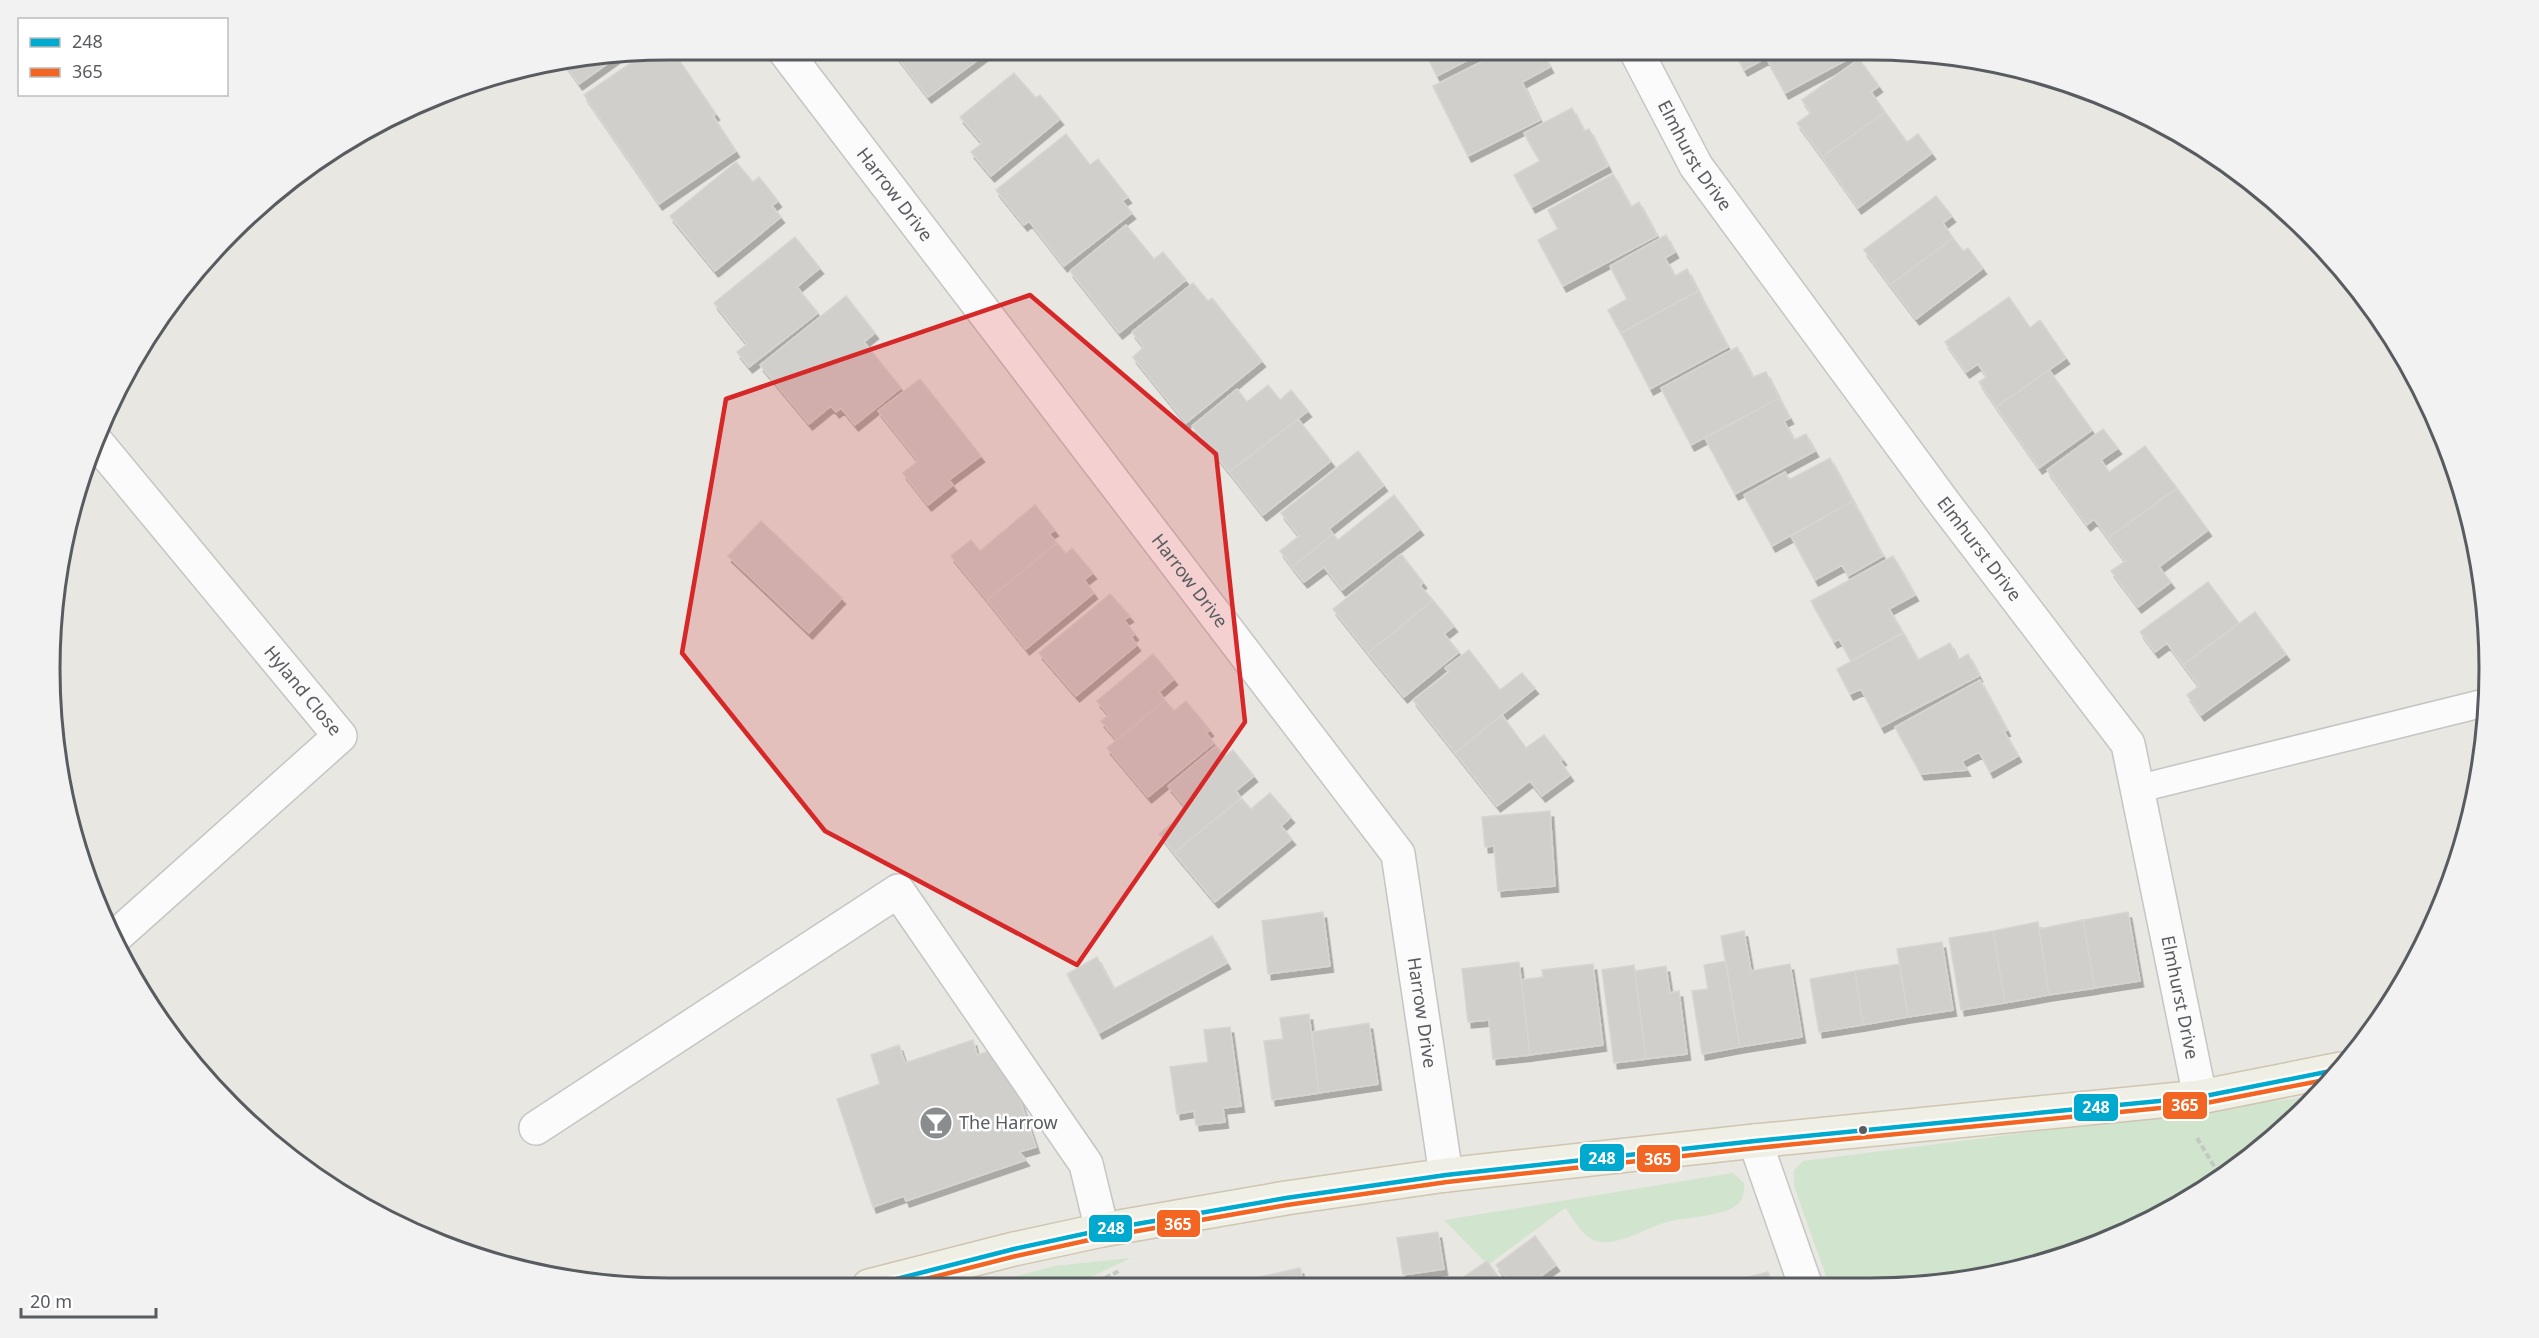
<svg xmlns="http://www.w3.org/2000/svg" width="2539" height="1338" font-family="'Noto Sans',sans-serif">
<defs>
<filter id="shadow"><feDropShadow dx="3.5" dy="6" stdDeviation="0" flood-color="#0004"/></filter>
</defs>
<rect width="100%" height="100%" fill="#e8e7e2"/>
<path fill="#d1e4cd" d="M2308 1097 2310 1101 2247 1161 2222 1175 2220 1172 2081 1248 1951 1283 1829 1284 1794 1186V1170L1803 1161Z
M1733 1173 1744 1183C1744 1190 1744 1199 1738 1204 1726 1216 1688 1217 1671 1221 1648 1226 1625 1244 1601 1242 1583 1240 1575 1220 1565 1208L1488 1265 1444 1220Z
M1131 1258 1071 1286H980L1055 1266Z"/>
<path fill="#d0cfcc" stroke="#d7d5d2" stroke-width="1.5" filter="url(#shadow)" d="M672 50 716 114 713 116 736 151 659 204 584 95 647 52Z
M892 50H991L928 97Z
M1424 50H1487L1437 76Z
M1505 50H1541L1550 67 1522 82 1540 120 1468 156 1433 86Z
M1734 51H1854L1856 55 1785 93 1766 58 1744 70Z
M621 54 579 84 564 63 570 59Z
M1859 59 1879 86 1871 92 1885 112 1822 157 1797 123 1811 113 1802 100Z
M1014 73 1036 98 1040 95 1060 119 991 176 971 152 982 143 960 117Z
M1572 108 1584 131 1589 129 1608 166 1532 207 1514 175 1540 161 1524 133Z
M1885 112 1907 142 1918 134 1932 153 1858 208 1822 157Z
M1066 134 1090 165 1098 159 1128 197 1122 201 1132 213 1064 266 1029 221 1024 225 996 190Z
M736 162 753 182 759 177 778 201 772 206 781 217 715 271 670 216Z
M1613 174 1631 207 1639 202 1657 236 1563 286 1538 240 1558 229 1548 210Z
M1936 196 1952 216 1943 223 1953 238 1890 285 1864 250Z
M1126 225 1154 259 1163 252 1186 280 1119 333 1070 271Z
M1666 235 1675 252 1665 258 1675 276 1687 269 1698 291 1621 333 1608 310 1627 299 1610 266Z
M795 237 820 268 797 287 818 313 749 367 737 352 747 344 714 303Z
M1953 238 1963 251 1968 248 1983 268 1916 319 1890 285Z
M1193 283 1208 301 1212 298 1262 361 1186 423 1133 357 1144 347 1132 332Z
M1698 291 1728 347 1650 389 1621 333Z
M846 296 875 333 864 342 901 388 855 425 841 408 836 412 831 406 809 424 760 365Z
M2009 297 2030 328 2040 320 2066 358 1996 407 1979 382 1987 377 1978 364 1966 372 1945 342Z
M1737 347 1753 377 1766 372 1779 398 1691 445 1661 388Z
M2049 370 2092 430 2039 468 1996 407Z
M920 379 981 456 949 480 953 485 928 505 903 473 918 461 878 411Z
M1268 385 1280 400 1291 390 1308 411 1229 472 1192 426 1237 389 1247 402Z
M1779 398 1790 418 1784 421 1794 440 1806 434 1815 451 1735 494 1705 438Z
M1298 419 1331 461 1263 515 1229 472Z
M2103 429 2118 448 2101 460 2109 472 2145 446 2177 488 2108 538 2094 519 2087 525 2047 470Z
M1358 451 1384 485 1329 529 1333 534 1292 567 1280 551 1299 536 1281 513Z
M1830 458 1853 501 1772 546 1744 495 1785 472 1789 480Z
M2177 488 2208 530 2159 567 2171 582 2138 607 2111 571 2125 561 2108 538Z
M1394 495 1420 529 1342 590 1324 567 1304 582 1292 567 1333 534 1338 540Z
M1853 501 1883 556 1848 576 1842 565 1815 580 1791 536Z
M1035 505 1055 530 1049 534 1057 543 987 600 951 556 971 540 980 551Z
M761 521 842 598 809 633 728 556Z
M1057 543 1066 554 1072 548 1093 573 1084 580 1094 593 1026 649 987 600Z
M1401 554 1423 582 1420 586 1433 600 1368 653 1333 609Z
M1893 556 1915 595 1889 609 1903 633 1851 661 1839 639 1834 642 1811 601Z
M2208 582 2239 623 2183 665 2167 643 2155 652 2140 632Z
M1110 594 1130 616 1124 620 1135 634 1131 637 1137 645 1076 696 1039 653Z
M1433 600 1454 626 1444 634 1459 652 1404 697 1368 653Z
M2255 612 2286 654 2201 715 2187 695 2199 686 2183 665Z
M1903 633 1918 660 1950 643 1958 660 1968 654 1979 676 1881 727 1861 689 1850 694 1837 669Z
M1469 650 1500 690 1522 673 1535 688 1455 753 1413 700 1449 672 1445 668Z
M1153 654 1174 679 1159 692 1165 700 1117 740 1101 721 1109 715 1097 701Z
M1980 680 2007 730 2004 731 2018 756 1990 772 1979 752 1962 761 1967 770 1921 774 1895 727Z
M1165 700 1174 711 1186 701 1210 730 1206 733 1214 743 1148 797 1107 748Z
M1502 715 1526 748 1544 735 1563 759 1560 761 1570 775 1542 796 1530 781 1497 806 1455 753Z
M1216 746 1225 756 1233 750 1254 776 1236 791 1241 798 1174 853 1159 834 1188 810 1168 786Z
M1270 793 1291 817 1281 826 1292 839 1215 902 1174 853 1241 798 1251 809Z
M1550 811 1555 886 1498 891 1494 846 1485 847 1482 817Z
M1323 912 1330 966 1268 974 1262 921Z
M2128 912 2140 981 2095 988 2083 920Z
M2083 920 2095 988 2049 995 2039 929Z
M2038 922 2049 995 2005 1003 1993 931Z
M1744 931 1751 971 1790 964 1802 1037 1740 1047 1721 936Z
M1993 931 2005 1003 1961 1010 1949 938Z
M1212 936 1227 963 1099 1033 1067 974 1097 957 1114 989Z
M1942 942 1953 1010 1908 1017 1897 949Z
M1726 961 1740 1047 1702 1054 1692 991 1708 989 1704 965Z
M1519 962 1530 1055 1493 1059 1489 1020 1468 1022 1462 969Z
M1593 964 1603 1045 1530 1055 1521 980 1543 977 1542 970Z
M1900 964 1908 1017 1863 1025 1855 971Z
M1634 965 1646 1059 1614 1063 1602 970Z
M1666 966 1670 993 1679 991 1687 1054 1646 1059 1635 971Z
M1855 971 1863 1025 1819 1032 1810 979Z
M1309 1014 1319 1093 1272 1100 1264 1041 1283 1039 1280 1018Z
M1369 1023 1378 1084 1319 1093 1312 1032Z
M1230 1027 1241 1106 1223 1108 1225 1122 1196 1125 1194 1111 1177 1114 1170 1067 1208 1062 1204 1030Z
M973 1040 977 1055 1002 1047 1036 1147 1019 1152 1026 1160 906 1201 904 1196 873 1207 837 1099 880 1084 871 1055 899 1045 905 1063Z
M1438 1232 1444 1269 1403 1275 1397 1238Z
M1535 1236 1556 1265 1530 1284H1511L1496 1265Z
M1487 1261 1504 1285H1456L1455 1283Z
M1300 1268 1304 1285H1224Z
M1768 1272 1772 1284H1742L1741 1279Z"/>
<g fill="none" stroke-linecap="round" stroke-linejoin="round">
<g stroke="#c5c5c4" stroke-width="30">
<path id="service" d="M2137 789 2488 702"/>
</g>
<g stroke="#c5c5c4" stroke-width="36">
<g id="minor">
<path id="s1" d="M784 50 1398 854 1446 1175"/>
<path id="s2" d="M1636 51 1696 166 1944 503 2128 744 2200 1097"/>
<path id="s3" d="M94 439 340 736 114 938"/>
<path d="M536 1128 898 891 1086 1164 1102 1230"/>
<path d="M1755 1141 1805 1284"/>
</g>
</g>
<g stroke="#cfc5b0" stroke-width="36">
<path id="primary" d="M869 1286 1014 1249 1102 1230 1286 1198 1446 1175 1755 1141 2200 1097 2341 1069"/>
</g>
<path stroke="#c4c9c5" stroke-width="4" stroke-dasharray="6 3" stroke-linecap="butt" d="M2197 1138 2220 1176
M1089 1286 1121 1270"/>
<use href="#service" stroke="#fcfbfb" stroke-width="27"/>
<use href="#minor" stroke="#fcfbfb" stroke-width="33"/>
<use href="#primary" stroke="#f0efe5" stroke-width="33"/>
<g stroke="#fff" stroke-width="9">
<path id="bus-1" d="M869 1286 1014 1249 1102 1230 1286 1198 1446 1175 1755 1141 2200 1097 2341 1069"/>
</g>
<g stroke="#fff" stroke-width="9">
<path id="bus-2" d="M898 1286 1016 1256 1103 1237 1287 1205 1447 1182 1756 1148 2201 1104 2335 1078"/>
</g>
<use href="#bus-1" stroke="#00a9ce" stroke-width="4.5"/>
<use href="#bus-2" stroke="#f26522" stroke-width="4.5"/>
</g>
<path fill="#d62828" fill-opacity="0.2" stroke="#d62828" stroke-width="4.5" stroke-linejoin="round" d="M1030 295 1216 454 1245 722 1077 965 825 831 682 653 726 399Z"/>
<defs>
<g id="bar-disc" transform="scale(1.725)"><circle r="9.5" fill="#8a8d8e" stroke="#fff"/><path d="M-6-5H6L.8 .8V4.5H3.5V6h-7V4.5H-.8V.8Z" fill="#fff"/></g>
</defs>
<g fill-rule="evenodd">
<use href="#bar-disc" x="936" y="1123"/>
</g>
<circle fill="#585c60" stroke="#fff" stroke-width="2" cx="1863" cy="1130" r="5"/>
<g text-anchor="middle" stroke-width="5" stroke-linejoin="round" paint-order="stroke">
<g font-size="18" fill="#585c60" stroke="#fff">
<text dy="6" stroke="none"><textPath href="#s2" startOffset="120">Elmhurst Drive</textPath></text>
<text dy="6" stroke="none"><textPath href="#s1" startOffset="182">Harrow Drive</textPath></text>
<text dy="6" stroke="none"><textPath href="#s2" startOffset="606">Elmhurst Drive</textPath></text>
<text dy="6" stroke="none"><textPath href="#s1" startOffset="668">Harrow Drive</textPath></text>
<text dy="6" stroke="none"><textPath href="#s3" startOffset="327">Hyland Close</textPath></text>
<text dy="6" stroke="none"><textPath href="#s2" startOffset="1110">Elmhurst Drive</textPath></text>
<text dy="6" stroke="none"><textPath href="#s1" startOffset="1172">Harrow Drive</textPath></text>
</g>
<g font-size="18" fill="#585c60" stroke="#fff" text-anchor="start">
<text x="959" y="1129">The Harrow</text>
</g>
</g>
<path d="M0 0H2539V1338H0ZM669 60H1870A609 609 0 0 1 2479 669V669A609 609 0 0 1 1870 1278H669A609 609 0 0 1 60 669V669A609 609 0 0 1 669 60Z" fill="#f2f2f2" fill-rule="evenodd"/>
<path fill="none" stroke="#585c60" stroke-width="3" d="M669 60H1870A609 609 0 0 1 2479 669V669A609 609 0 0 1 1870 1278H669A609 609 0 0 1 60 669V669A609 609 0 0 1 669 60Z"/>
<g stroke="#fff" stroke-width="2">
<rect x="2162" y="1091" width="46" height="29" rx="6" fill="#f26522"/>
<rect x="2073" y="1093" width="46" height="29" rx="6" fill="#00a9ce"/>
<rect x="1579" y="1143" width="46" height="29" rx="6" fill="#00a9ce"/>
<rect x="1636" y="1144" width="45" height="29" rx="6" fill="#f26522"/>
<rect x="1156" y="1209" width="45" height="29" rx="6" fill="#f26522"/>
<rect x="1088" y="1214" width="45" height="29" rx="6" fill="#00a9ce"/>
</g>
<g font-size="16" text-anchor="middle" font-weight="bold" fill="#fff">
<text x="2185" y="1111">365</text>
<text x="2096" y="1113">248</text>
<text x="1602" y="1164">248</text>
<text x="1658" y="1165">365</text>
<text x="1178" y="1230">365</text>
<text x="1111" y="1234">248</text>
</g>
<rect x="18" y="18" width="210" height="78" fill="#ffffff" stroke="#bcbebf" stroke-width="1.5"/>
<rect x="30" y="38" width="30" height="9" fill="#00a9ce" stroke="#bcbebf" stroke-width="1.5"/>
<text x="72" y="48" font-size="18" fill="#585c60">248</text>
<rect x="30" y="68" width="30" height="9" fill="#f26522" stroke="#bcbebf" stroke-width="1.5"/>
<text x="72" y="78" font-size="18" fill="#585c60">365</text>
<path d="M21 1308v9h135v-9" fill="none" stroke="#585c60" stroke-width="3"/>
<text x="30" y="1308" font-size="18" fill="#585c60" stroke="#ffffff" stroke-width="4.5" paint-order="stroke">20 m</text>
</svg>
